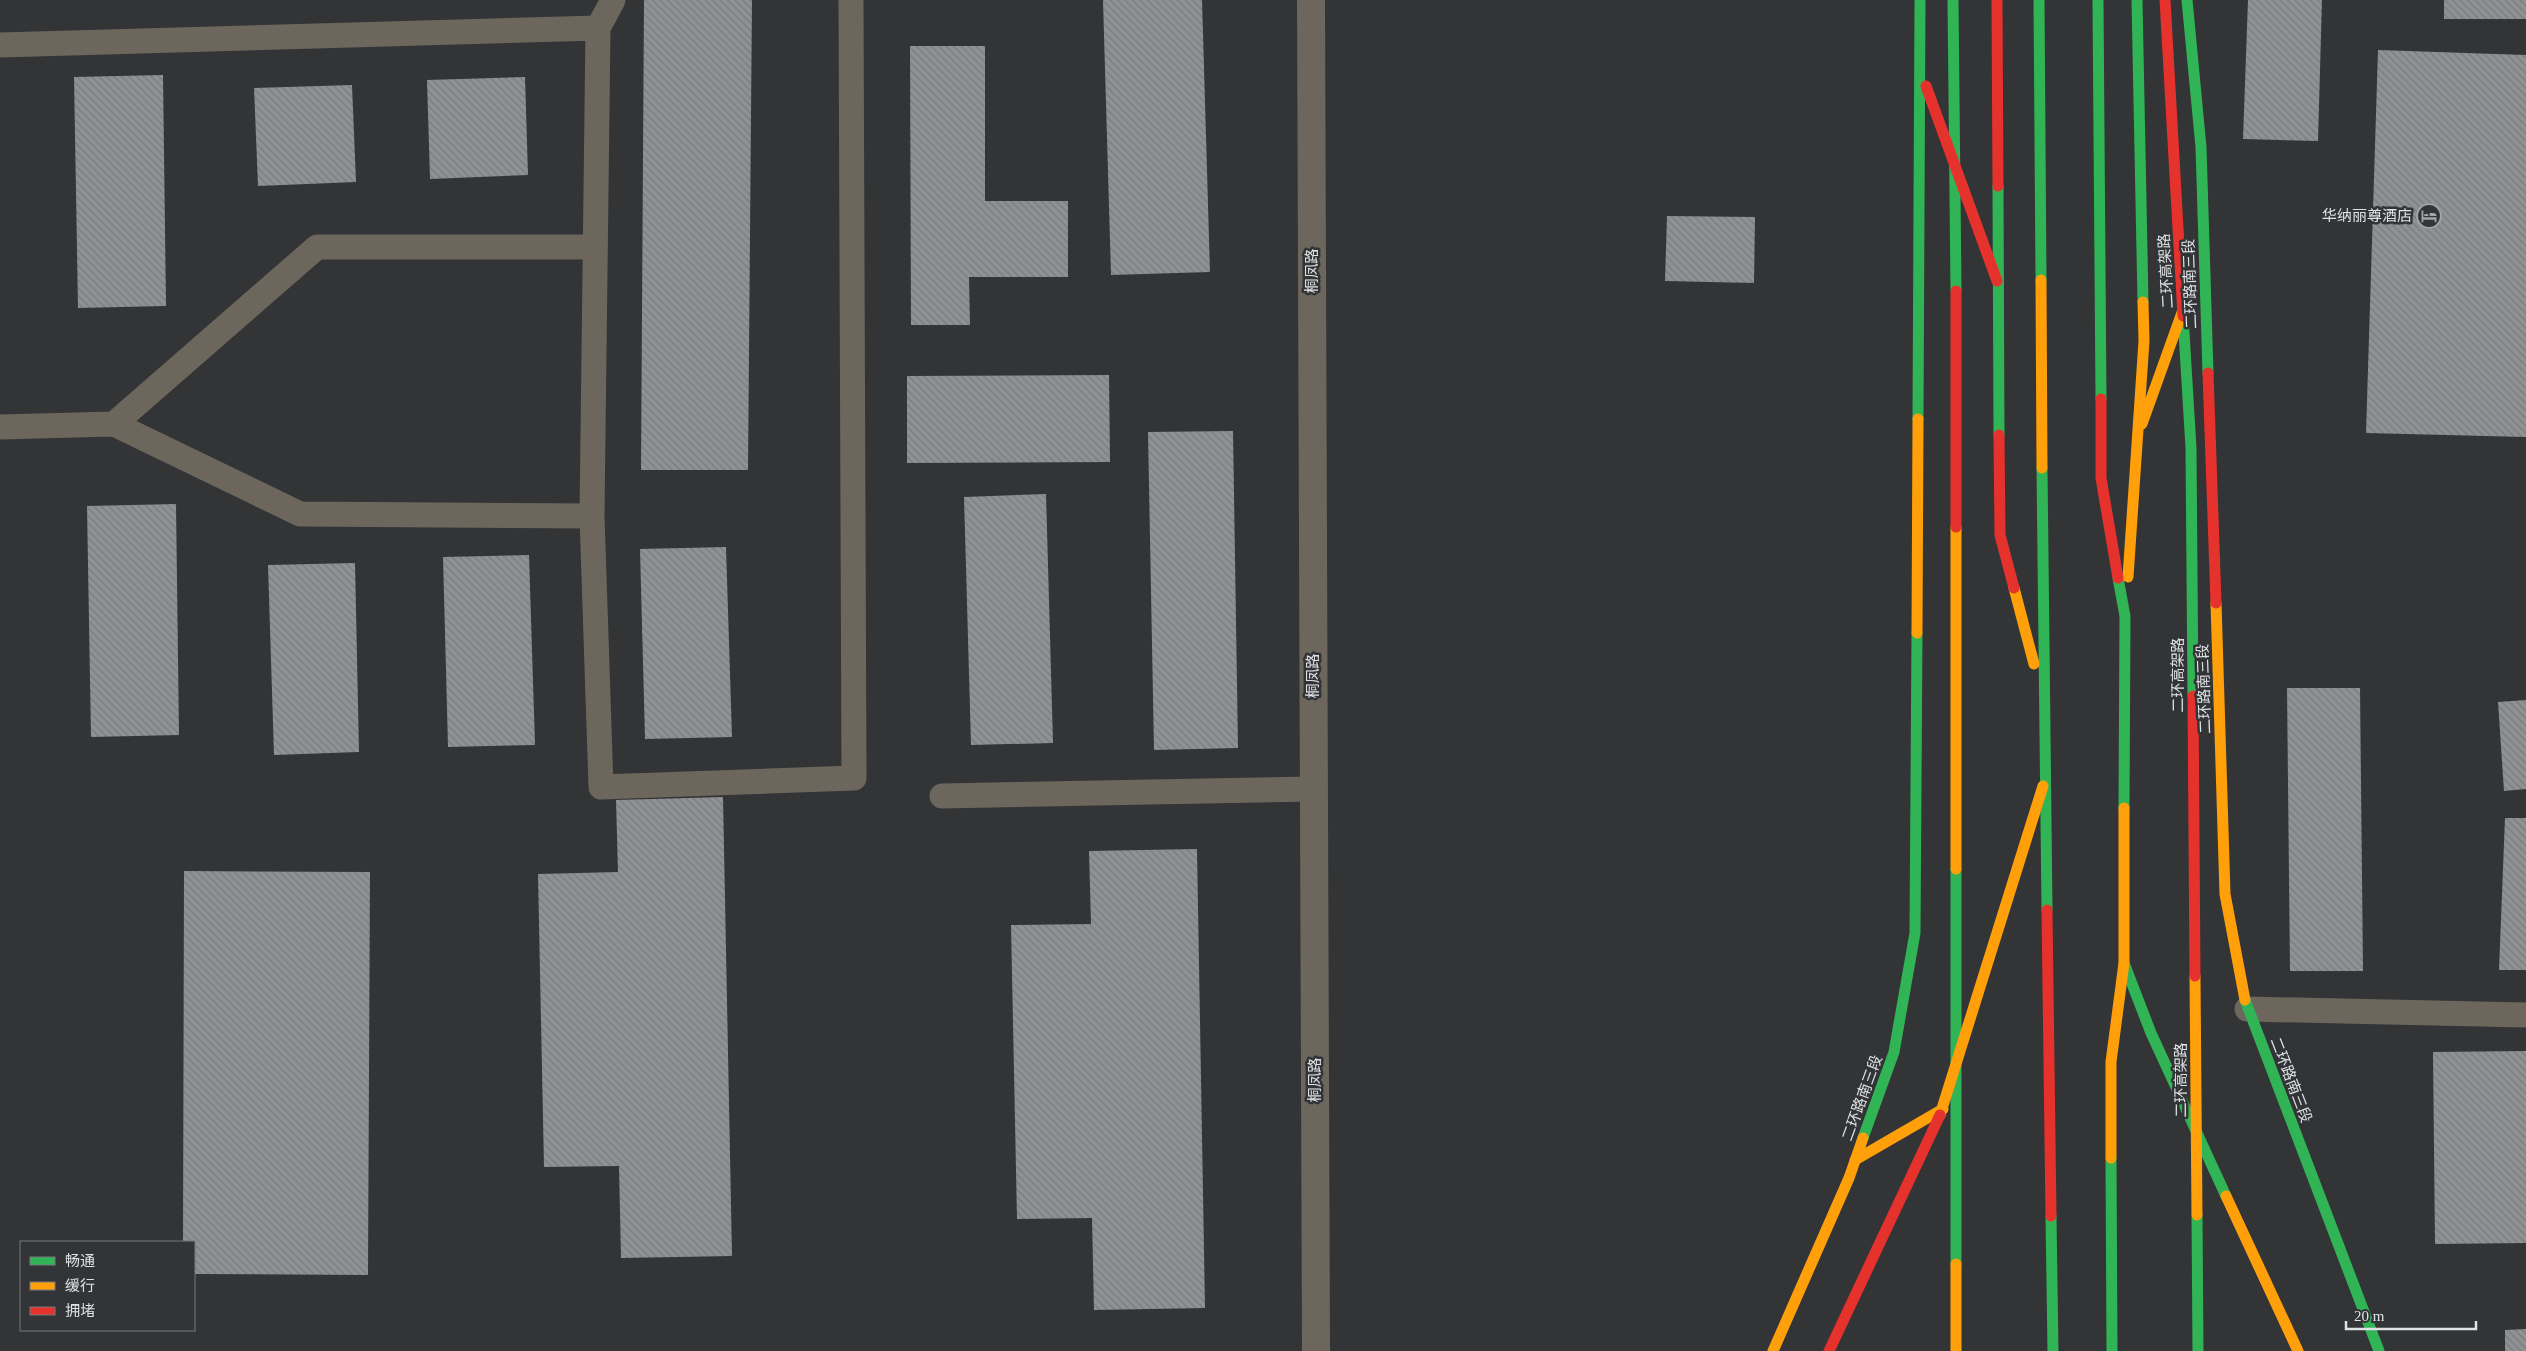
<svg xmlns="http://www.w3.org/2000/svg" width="2526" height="1351" font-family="'Times New Roman','Noto Sans SC',serif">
<defs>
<pattern id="building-back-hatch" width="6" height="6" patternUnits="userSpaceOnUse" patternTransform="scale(1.25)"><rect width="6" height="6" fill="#909193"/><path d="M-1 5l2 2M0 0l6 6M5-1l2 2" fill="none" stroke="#797a7b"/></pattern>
</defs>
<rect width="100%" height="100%" fill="#333436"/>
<path fill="url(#building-back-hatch)" d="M644 0H752L748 470H641Z
M1103 0H1202L1210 272 1111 275Z
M2248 0H2322L2318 141 2243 139Z
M2444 0H2526V19H2444Z
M910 46H985V201H1068V277H969L970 325H911Z
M2378 50 2526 55V437L2366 433Z
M163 75 166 306 78 308 74 77Z
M525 77 528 175 430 179 427 80Z
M352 85 356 182 258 186 254 88Z
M1667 216 1755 217 1754 283 1665 281Z
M1109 375 1110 462 907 463V376Z
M1233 431 1238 748 1154 750 1148 432Z
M1046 494 1053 743 971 745 964 497Z
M176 504 179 735 91 737 87 506Z
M726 547 732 737 645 739 640 549Z
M529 555 535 745 448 747 443 557Z
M355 563 359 752 274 755 268 565Z
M2287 688H2360L2363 971H2290Z
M2526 700V789L2504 791 2498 702Z
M723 797 732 1256 621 1258 619 1166 544 1167 538 874 618 872 616 800Z
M2505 818H2526V970H2499Z
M1197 849 1205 1308 1094 1310 1092 1218 1017 1219 1011 925 1091 924 1089 851Z
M184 871 370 872 368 1275 194 1274V1242H183Z
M2526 1051V1243L2435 1244 2433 1052Z
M2526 1329V1351H2505V1330Z"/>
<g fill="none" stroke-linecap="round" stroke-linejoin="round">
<path stroke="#6d665d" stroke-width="25" d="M0 45 598 28
M114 424 317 247H595
M0 427 114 424 300 514 592 516 598 28 613 0
M592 516 601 787 854 778 851 0
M942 796 1314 789
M2247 1009 2526 1015"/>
<path stroke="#6d665d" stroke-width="28" d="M1311 0 1316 1351"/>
<path stroke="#30b455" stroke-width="11" d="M1953 0 1956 291
M2039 0 2041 280
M2098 0 2101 399
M2137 0 2143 302
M2187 0 2201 147 2208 373
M1998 186 1999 435
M2183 316 2191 448 2193 696
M1918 419 1920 0
M2042 468 2047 910
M2118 578 2125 616 2124 808
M1956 869V1264
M2124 963 2151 1033 2226 1196
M2245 1000 2379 1351
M1863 1138 1894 1052 1915 933 1917 633
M2111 1158 2112 1351
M2197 1215 2198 1351
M2051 1216 2053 1351"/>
<path stroke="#ff9f0a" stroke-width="11" d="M2041 280 2042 468
M2142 424 2184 307
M1956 527V869
M2128 577 2144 341 2143 302
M2014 588 2034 664
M2216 603 2225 894 2245 1000
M1917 633 1918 419
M2195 976 2197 1215
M1940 1115 2043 786
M2111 1158V1062L2124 963V808
M1855 1160 1943 1109
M2226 1196 2298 1351
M1956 1264V1351
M1773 1351 1849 1178 1863 1138"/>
<path stroke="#e5322d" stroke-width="11" d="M1997 0 1998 186
M2165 0 2183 316
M1926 86 1997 281
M1956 291V527
M2208 373 2216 603
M2101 399V478L2118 578
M1999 435 2000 535 2014 588
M2193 696 2195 976
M2047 910 2051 1216
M1829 1351 1940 1115"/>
</g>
<defs>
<g id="hotel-ring" transform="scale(1.25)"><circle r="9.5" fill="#323437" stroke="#a3a4a6" stroke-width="1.5"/><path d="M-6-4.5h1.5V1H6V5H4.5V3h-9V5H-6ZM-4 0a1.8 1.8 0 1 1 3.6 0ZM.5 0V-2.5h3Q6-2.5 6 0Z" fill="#a3a4a6"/></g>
</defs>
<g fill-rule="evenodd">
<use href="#hotel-ring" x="2429" y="216"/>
</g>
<g text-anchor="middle" stroke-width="5" stroke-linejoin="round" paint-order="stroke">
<g font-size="15" fill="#dfe1e3" stroke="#323437" text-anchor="end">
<text x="2412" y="221">华纳丽尊酒店</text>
</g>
<g font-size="15" fill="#dfe1e3" stroke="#323437">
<text transform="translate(1312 271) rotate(-90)" y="5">桐凤路</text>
<text transform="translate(2166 271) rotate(-93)" y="5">二环高架路</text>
<text transform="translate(2190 284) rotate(-92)" y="5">二环路南三段</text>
<text transform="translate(2178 675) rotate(-90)" y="5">二环高架路</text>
<text transform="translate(1313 676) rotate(-90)" y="5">桐凤路</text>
<text transform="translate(2204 689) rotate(-92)" y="5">二环路南三段</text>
<text transform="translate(1315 1080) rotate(-90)" y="5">桐凤路</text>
<text transform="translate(2181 1080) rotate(-90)" y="5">二环高架路</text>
<text transform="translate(2291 1080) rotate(69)" y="5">二环路南三段</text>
<text transform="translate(1862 1098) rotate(-70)" y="5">二环路南三段</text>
</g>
</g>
<rect x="20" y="1241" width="175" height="90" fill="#323437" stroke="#77797c"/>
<rect x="30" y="1257" width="25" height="8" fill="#30b455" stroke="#77797c"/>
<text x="65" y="1266" font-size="15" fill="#dfe1e3">畅通</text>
<rect x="30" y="1282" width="25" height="8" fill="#ff9f0a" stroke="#77797c"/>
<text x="65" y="1291" font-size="15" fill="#dfe1e3">缓行</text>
<rect x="30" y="1307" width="25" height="8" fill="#e5322d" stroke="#77797c"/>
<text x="65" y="1316" font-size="15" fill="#dfe1e3">拥堵</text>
<path d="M2346 1321v8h130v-8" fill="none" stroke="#dfe1e3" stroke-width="2.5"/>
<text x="2354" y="1321" font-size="15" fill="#dfe1e3" stroke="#323437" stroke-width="4" paint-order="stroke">20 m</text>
</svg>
